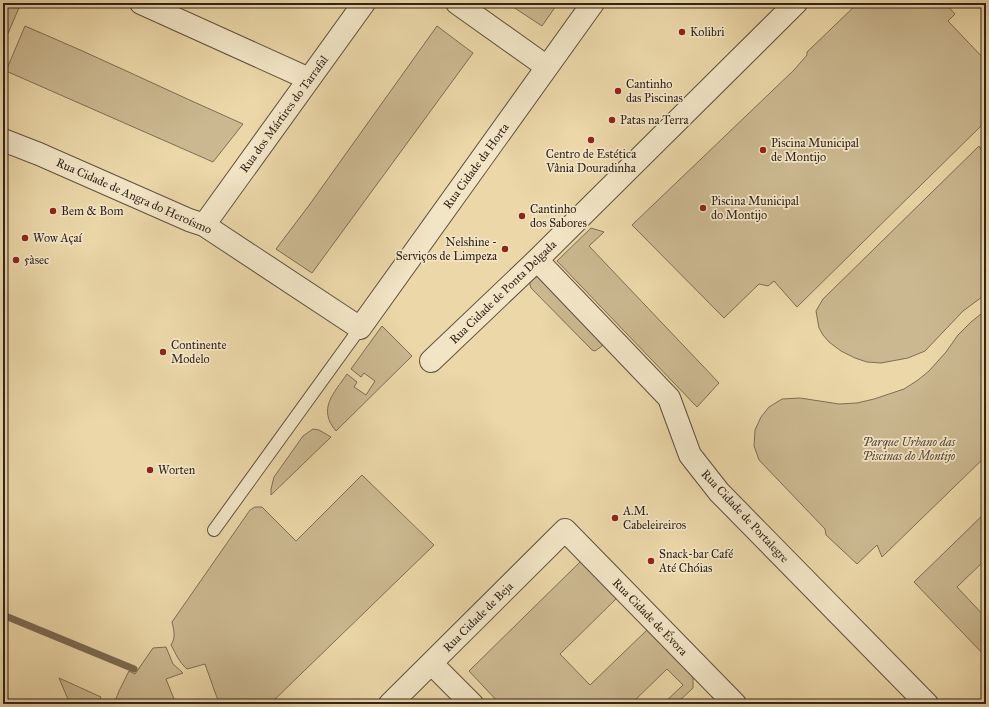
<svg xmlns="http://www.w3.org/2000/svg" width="989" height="707" font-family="'IM FELL Great Primer',serif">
<rect width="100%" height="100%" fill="#ebd7a8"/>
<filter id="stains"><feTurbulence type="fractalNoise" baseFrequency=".005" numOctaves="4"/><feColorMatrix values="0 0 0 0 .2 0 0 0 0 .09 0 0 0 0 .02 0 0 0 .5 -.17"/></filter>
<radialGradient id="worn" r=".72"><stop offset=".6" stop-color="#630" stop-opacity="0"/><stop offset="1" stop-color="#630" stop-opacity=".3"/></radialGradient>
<path fill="#cbb890" stroke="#7e6e55" d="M3 3H21L3 45Z
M507 3H558L542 26Z
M858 3H945L955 14 948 21 986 61V119L982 125 797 307 774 281 768 286 759 284 724 318 632 225 794 70 807 55V52Z
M25 26C99 57 170 92 243 124L213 162 6 71Z
M437 26 473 53 312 273 276 249 310 204Z
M979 146 986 159V294L963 311 925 351 908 358 881 363 867 362 855 358 841 351 829 342 823 335 819 328 816 311 823 299Z
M591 228 604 232 589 246 719 383 697 407 557 261Z
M539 276 603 343 602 346 595 351 592 350 531 288 530 285V282L536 277Z
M986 310V456L882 557 877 545 857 564 826 535 825 529 759 460 754 446 755 430 761 417 769 407 782 399 800 398 839 404 857 403 874 399 904 389 918 380 929 371 946 352 958 335 971 322Z
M382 326 412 356 336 431C317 409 334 393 347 374L357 382 354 387 366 395 375 381 364 373 361 377 351 369Z
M313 429 319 430 331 437 271 495V489L274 477 303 436Z
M362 475 434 545 270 704H220L216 695 205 664 198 666 187 669C179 662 176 654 171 645 176 637 174 631 172 622L250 510 255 507H262L296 541Z
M986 512V559L957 587 986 618 985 656 914 582Z
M580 562 617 598 560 654 590 685 648 629 676 660 693 677V688L676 704H663L683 685 667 669 631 704H608L605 701 601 704H500L469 671Z
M166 647 173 664 183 673 166 679 176 704H114L119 691 129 671 135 674 153 648Z
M59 678 101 697 98 704H70Z"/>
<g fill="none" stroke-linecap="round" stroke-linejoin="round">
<path stroke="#7b6a52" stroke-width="7" d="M3 615 134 669"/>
<g stroke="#60503e" stroke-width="14">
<path id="lane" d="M214 530 360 328"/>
</g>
<g stroke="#60503e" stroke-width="24">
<path id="street" d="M141 3 309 79
M457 3 547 67
M3 140 39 154 189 220 204 225 360 328 593 3
M204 225 364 3
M537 260 669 398 690 455 719 492 927 704
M431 361 537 260 796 3
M432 664 472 704
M390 704 565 530 735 704"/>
</g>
<use href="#lane" stroke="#f2e5c6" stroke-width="12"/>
<use href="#street" stroke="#f2e5c6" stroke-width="22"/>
</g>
<g fill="#8f2418" stroke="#f2e5c6" stroke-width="1.5">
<circle cx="682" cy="32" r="4"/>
<circle cx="618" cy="91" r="4"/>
<circle cx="612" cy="120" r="4"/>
<circle cx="591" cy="140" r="4"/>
<circle cx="763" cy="150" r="4"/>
<circle cx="703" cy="208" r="4"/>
<circle cx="53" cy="211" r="4"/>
<circle cx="522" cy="216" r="4"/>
<circle cx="25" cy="238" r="4"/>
<circle cx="505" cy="249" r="4"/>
<circle cx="16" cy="260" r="4"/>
<circle cx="163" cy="352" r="4"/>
<circle cx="150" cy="470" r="4"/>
<circle cx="615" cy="518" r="4"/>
<circle cx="651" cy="561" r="4"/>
</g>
<g text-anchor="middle" stroke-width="3.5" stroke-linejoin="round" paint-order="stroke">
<g font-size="12" fill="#31231a" stroke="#f2e5c6" text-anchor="start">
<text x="690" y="36">Kolibri</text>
<text x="626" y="88">Cantinho<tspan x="626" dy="14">das Piscinas</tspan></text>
<text x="620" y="124">Patas na Terra</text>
<text x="771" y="147">Piscina Municipal<tspan x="771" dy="14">de Montijo</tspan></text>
<text x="591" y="158" text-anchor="middle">Centro de Estética<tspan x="591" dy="14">Vânia Douradinha</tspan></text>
<text x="711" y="205">Piscina Municipal<tspan x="711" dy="14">do Montijo</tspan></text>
<text x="530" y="213">Cantinho<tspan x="530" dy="14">dos Sabores</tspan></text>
<text x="61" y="215">Bem &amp; Bom</text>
<text x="33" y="242">Wow Açaí</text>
<text x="497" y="246" text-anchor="end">Nelshine -<tspan x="497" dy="14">Serviços de Limpeza</tspan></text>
<text x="24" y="264">5àsec</text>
<text x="171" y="349">Continente<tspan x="171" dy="14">Modelo</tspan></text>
<text x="158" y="474">Worten</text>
<text x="623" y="515">A.M.<tspan x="623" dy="14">Cabeleireiros</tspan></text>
<text x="659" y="558">Snack-bar Café<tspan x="659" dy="14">Até Chóias</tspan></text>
</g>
<g font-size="12" fill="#31231a" stroke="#f2e5c6">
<text transform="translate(284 114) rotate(-54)" y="4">Rua dos Mártires do Tarrafal</text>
<text transform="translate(476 166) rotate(-54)" y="4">Rua Cidade da Horta</text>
<text transform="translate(134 196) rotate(24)" y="4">Rua Cidade de Angra do Heroísmo</text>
<text transform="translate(503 292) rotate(-44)" y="4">Rua Cidade de Ponta Delgada</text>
<text transform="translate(745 516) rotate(47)" y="4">Rua Cidade de Portalegre</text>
<text transform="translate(478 617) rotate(-45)" y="4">Rua Cidade de Beja</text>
<text transform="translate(650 617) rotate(46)" y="4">Rua Cidade de Évora</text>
</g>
<g font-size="12" font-style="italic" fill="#584838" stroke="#f2e5c6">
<text x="909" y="446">Parque Urbano das<tspan x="909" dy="14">Piscinas do Montijo</tspan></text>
</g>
</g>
<rect width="989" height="707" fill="none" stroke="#ebd7a8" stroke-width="16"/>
<rect x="4" y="4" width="981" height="699" fill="none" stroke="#31231a" stroke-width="2"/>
<rect x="8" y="8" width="973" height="691" fill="none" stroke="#31231a"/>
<rect width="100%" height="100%" filter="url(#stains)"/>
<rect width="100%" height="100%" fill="url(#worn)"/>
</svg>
